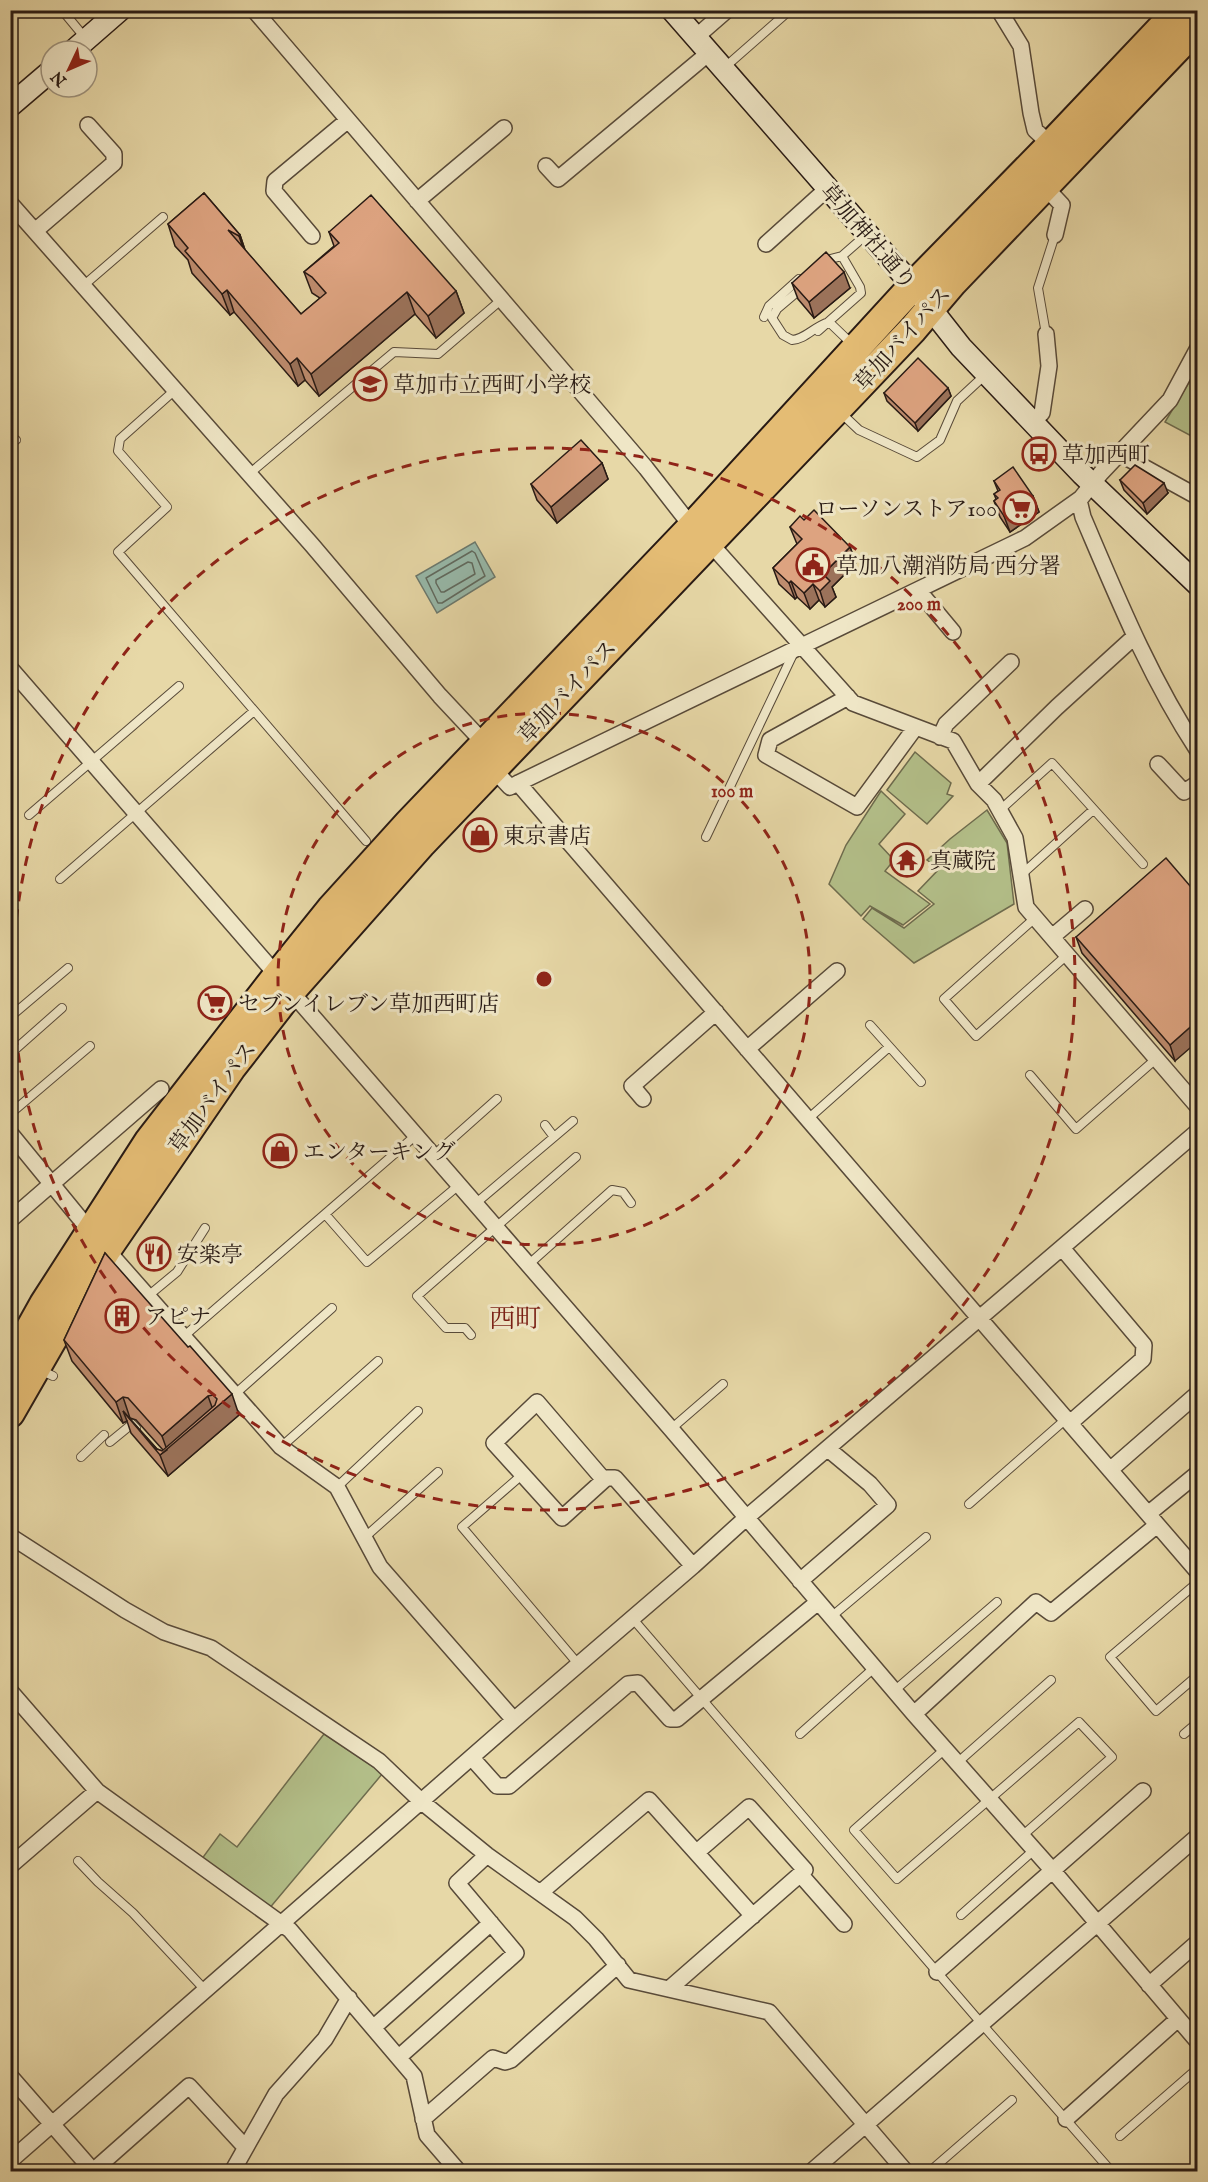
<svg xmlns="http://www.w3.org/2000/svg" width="1208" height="2182" font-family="'IM FELL English','Noto Serif JP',serif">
<rect width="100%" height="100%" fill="#e7d8a7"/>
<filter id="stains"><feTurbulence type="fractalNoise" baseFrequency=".00333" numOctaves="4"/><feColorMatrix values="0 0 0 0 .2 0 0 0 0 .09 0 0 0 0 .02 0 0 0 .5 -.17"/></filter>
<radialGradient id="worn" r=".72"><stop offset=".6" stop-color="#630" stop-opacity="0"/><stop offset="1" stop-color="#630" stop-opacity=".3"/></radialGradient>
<path fill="#b3bf89" stroke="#6e6c4e" stroke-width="1.5" d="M1197 369 1198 439H1197L1165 422Z
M915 752 951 783 947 794 953 796 927 824 887 790Z
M881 791 905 814 879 844 894 860 885 871 930 904 903 925 870 906 861 916 829 884 846 845Z
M987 810 1007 843 1014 904 914 963 863 919 872 908 904 928 934 904 918 891 939 869 927 860 950 839Z
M324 1734 383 1773 268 1910 201 1860 220 1834 237 1847Z"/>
<path fill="#97b9aa" stroke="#6b796e" stroke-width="1.5" d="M475 542 495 577 437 613 416 576Z"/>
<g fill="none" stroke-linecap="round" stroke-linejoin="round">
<path stroke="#606a5f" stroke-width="1.5" d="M472 551 475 553 485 576 442 603H438L426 578Z
M468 562 472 563 475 574 444 592H441L436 583V580Z"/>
<g stroke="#584a39" stroke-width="10">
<path id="lane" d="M62 10 86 39
M724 68 790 10
M823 261 842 256 866 235
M83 286 163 217
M803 287 777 309 772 318 783 335 792 340C806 339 813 327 829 322
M764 317 769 306 799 279
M829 322 853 345
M818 331 861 293 860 287 842 256
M1046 334 1038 288 1055 235
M175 390 120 439 118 451 167 507 118 552 366 841
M841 413 859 430 917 457 940 440 957 401 985 375
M10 445 16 440
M249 474 394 352 438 354 501 300
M999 811 1052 763 1143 864
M29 815 179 686
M706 837 794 652
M1021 875 1093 810
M60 879 254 711
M1035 918 944 999 976 1036 1067 955
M10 1017 68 968
M870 1025 921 1082
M10 1054 62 1008
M1030 1075 1076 1129 1157 1058
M10 1114 90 1046
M808 1119 889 1047
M545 1125 554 1137
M433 1156 497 1099
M475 1204 573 1121
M325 1214 367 1262 459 1185
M528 1265 612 1190 623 1192 631 1203
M148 1296 177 1272 205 1228
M471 1335 465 1328H446L417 1296 576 1157
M183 1337 415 1136
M40 1370 53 1376
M234 1395 332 1308
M671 1429 723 1384
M110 1442 132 1424 136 1428
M281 1447 378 1361
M81 1457 104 1435
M523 1474 462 1527 579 1665
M337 1487 418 1411
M969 1504 1066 1419
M364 1538 438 1472
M1198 1582 1110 1657 1156 1711 1198 1675
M831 1617 926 1537
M633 1619 981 2023 1112 2172
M894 1691 997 1602
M800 1734 874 1668
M1184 1734 1198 1722
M945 1749 854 1830 897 1879 1079 1722 1112 1757 1022 1836
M957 1763 1051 1680
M78 1861 98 1882 133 1913 206 1991
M961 1915 1034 1850
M1120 2136 1198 2068
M929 2172 1012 2100"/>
</g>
<g stroke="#584a39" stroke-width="18">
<path id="street" d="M254 10 646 468 692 527
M999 10 1021 46 1031 113 1035 130 1051 145
M696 37 727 10
M546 166 558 179 710 52
M1045 187 1062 205 1055 235
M417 201 504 128
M10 203 312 545 440 696 485 744
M35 231 114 163V154L88 125
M312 236 274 191 275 181 348 120
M766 244 828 188
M1032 422 1042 413 1049 366 1046 334
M1120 454 1198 497
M1079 500 1083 517C1118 599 1149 676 1198 751
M709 542 853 703 953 741 978 784 994 800 1015 838 1026 907 1198 1107
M918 590 953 632
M10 668 671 1429 914 1714 1053 1871 1198 2042
M848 697 770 740 766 755 857 807 915 728
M940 737 946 724 1011 662
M1158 764 1184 792 1198 783
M493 769 510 787 1025 538 1081 498 1101 473 1170 400 1198 348
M518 783 1198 1572
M978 784 1057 707 1134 637
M1052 937 1085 909
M747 1049 837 971
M643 1099 632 1086 716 1012
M10 1133 91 1232 281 1447 337 1487 380 1567 514 1720
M10 1220 161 1089
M1062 1248 1144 1345 1143 1359 1070 1423
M1110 1470 1196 1395
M604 1480 537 1402 494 1443 562 1518 604 1480 607 1478H615L693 1566
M1148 1514 1198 1473
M10 1536 125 1610 164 1632 211 1648 379 1761 422 1802 487 1855 575 1918 596 1939 629 1980 769 2012 906 2172
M800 1581 888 1505 870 1484 828 1449
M10 1691 97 1791 290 1930 414 2076 427 2135 459 2172
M914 1714 1036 1602 1051 1613 1157 1525
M472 1758 497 1786H509L628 1684 638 1683 670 1719H677L818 1602
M10 1866 97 1791
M800 1874 844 1924
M540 1893 649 1800 753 1916
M937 1972 1143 1791
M1149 1985 1198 1942
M669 1989 805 1870 749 1807 697 1852
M374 2027 491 1923
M399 2057 516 1953 457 1883 487 1855
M10 2076 93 2171 189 2086 245 2147
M423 2119 493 2058 505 2062 511 2060 618 1965
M1066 2119 1178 2019
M10 2161 514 1720 693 1566 746 1518 1198 1131
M232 2172 276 2094 325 2039 349 1998
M811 2172 1198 1836"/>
</g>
<g stroke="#281a14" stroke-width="24">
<path id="secondary" d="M672 10 913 286 961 347 1082 474 1198 585
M73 51 120 10
M10 106 51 71"/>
</g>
<g stroke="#281a14" stroke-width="32">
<path id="highway" d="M10 1365 44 1304 149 1141 277 976 331 909 409 823 692 527 913 286 1051 145 1179 10
M10 1413 64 1319 107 1249 231 1068 290 992 422 843 837 409 913 329 953 282 1198 26"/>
</g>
<use href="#lane" stroke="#efe6c6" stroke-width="8"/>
<use href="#street" stroke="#efe6c6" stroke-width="15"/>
<use href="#secondary" stroke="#efe6c6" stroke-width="21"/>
<use href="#highway" stroke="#e4bc74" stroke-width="28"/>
</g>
<path fill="#be8c6e" stroke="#281a14" stroke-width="1.5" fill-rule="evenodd" d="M204 193 240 235 245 250 301 314 320 298 312 293 304 272 334 246 329 232 456 291 464 313 436 338 415 314 319 396 305 380 298 386 234 312 230 315 192 273 188 260 175 246 168 224Z
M792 283 850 288 814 318 798 299Z
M948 388 951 396 918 431 887 401 884 393Z
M602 463 608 479 557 523 537 500 531 484Z
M1120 480 1168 493 1147 514 1124 490Z
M994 481 1033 496 1039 512 1010 532 1000 517 994 501 996 499 994 494 998 491Z
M804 520 850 547 856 563 832 587 836 597 825 607 819 600 810 609 797 597 795 599 779 584 773 568 797 544 790 527Z
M1197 894 1175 1061 1082 953 1076 937Z
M105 1253 239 1415 168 1476 131 1433 127 1421 123 1423 72 1361 64 1340ZM130 1418 136 1420 163 1450 162 1451 157 1449 130 1419Z"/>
<path fill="#9b725a" stroke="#281a14" stroke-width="1.5" d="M240 235 247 256 246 257 239 236Z
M844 272 850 288 814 318 809 302Z
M227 290 234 312 230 315 222 294Z
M456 291 464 313 436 338 428 316Z
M407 292 415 314 319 396 311 374Z
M297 358 305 380 298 386 290 364Z
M948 388 951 396 918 431 915 423Z
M602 463 608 479 557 523 551 507Z
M1164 483 1168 493 1147 514 1143 503Z
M1033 496 1039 512 1010 532 1004 516Z
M850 547 856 563 832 587 836 597 825 607 820 591 823 574Z
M791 581 797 597 795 599 789 583Z
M813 584 819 600 810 609 804 593Z
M1197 1021V1042L1175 1061 1170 1045Z
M232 1394 239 1415 168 1476 160 1455 167 1450 162 1436 208 1396 213 1410Z
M123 1397 130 1418V1419L123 1411 127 1421 123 1423 116 1402Z"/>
<path fill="#dda380" stroke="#281a14" stroke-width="1.5" d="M204 193 240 235 239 236 228 230 301 314 326 293 312 277 304 272 339 243 329 232 371 195 456 291 428 316 407 292 311 374 297 358 290 364 227 290 222 294 185 251 188 248 168 224Z
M826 252 844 272 809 302 792 283Z
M918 358 948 388 915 423 884 393Z
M581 440 602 463 551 507 531 484Z
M1135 465 1164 483 1143 503 1120 480Z
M1013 467 1033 496 1004 516 994 501 998 498 994 494 1000 490 994 481Z
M814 510 850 547 823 574 830 581 820 591 813 584 804 593 791 581 789 583 773 568 802 539 790 527 800 516 804 520Z
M1166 858 1197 894V1021L1170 1045 1076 937Z
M105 1253 188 1347 190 1346 232 1394 160 1455 123 1411 157 1449 162 1451 215 1405 217 1399 213 1395 208 1396 162 1436 128 1398 123 1397 116 1402 64 1340Z"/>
<g fill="none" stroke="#8f2418" stroke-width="3" stroke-dasharray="10 8">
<circle cx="544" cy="979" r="266"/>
<circle cx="544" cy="979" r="531"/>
</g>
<defs>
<g id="school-ring" transform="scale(1.725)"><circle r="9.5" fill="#efe6c6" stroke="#8f2418" stroke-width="1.5"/><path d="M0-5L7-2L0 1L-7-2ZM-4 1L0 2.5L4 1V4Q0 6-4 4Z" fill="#8f2418"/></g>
<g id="bus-ring" transform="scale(1.725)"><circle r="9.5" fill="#efe6c6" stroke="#8f2418" stroke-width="1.5"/><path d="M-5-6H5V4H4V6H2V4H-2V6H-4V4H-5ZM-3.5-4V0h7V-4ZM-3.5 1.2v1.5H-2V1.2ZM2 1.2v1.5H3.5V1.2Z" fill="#8f2418"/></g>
<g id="supermarket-ring" transform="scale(1.725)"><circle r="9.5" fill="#efe6c6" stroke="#8f2418" stroke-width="1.5"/><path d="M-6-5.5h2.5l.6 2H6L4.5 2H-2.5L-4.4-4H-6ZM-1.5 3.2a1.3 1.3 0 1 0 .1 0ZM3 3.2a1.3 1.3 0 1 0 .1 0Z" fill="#8f2418"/></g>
<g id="civic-ring" transform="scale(1.725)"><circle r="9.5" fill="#efe6c6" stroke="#8f2418" stroke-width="1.5"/><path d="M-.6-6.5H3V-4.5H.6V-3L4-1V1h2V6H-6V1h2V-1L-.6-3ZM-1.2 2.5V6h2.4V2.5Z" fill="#8f2418"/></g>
<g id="shop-ring" transform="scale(1.725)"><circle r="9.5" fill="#efe6c6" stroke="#8f2418" stroke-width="1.5"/><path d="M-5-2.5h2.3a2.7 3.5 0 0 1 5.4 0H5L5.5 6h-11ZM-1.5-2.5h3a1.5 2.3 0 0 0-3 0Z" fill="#8f2418"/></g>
<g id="temple-ring" transform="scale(1.725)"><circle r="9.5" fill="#efe6c6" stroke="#8f2418" stroke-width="1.5"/><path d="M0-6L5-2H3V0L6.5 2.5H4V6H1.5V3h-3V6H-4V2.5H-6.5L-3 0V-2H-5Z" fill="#8f2418"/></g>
<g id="restaurant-ring" transform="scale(1.725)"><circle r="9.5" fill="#efe6c6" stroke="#8f2418" stroke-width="1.5"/><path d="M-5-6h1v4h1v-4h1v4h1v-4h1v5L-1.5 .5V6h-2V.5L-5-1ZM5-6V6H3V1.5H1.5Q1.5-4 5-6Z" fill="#8f2418"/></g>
<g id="building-ring" transform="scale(1.725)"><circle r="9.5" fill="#efe6c6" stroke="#8f2418" stroke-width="1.5"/><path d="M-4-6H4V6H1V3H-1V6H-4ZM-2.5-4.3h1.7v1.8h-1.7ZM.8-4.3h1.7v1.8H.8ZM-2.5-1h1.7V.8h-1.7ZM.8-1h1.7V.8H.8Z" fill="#8f2418"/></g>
</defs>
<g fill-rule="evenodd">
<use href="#school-ring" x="370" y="384"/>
<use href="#bus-ring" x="1039" y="454"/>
<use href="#supermarket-ring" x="1020" y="508"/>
<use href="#civic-ring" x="813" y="565"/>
<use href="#shop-ring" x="480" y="835"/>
<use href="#temple-ring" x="907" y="860"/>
<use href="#supermarket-ring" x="215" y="1003"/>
<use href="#shop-ring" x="280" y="1151"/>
<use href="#restaurant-ring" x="154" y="1254"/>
<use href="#building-ring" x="122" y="1316"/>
</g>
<g text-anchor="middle" stroke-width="6" stroke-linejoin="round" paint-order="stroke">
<g font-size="22" fill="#281a14" stroke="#efe6c6">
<text transform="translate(869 236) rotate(49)" y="8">草加神社通り</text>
<text transform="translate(902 338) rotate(-48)" y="8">草加バイパス</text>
<text transform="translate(567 691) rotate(-47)" y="8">草加バイパス</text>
<text transform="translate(212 1097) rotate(-54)" y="8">草加バイパス</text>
</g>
<g font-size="22" fill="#281a14" stroke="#efe6c6" text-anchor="start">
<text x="393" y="392">草加市立西町小学校</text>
<text x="1062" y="462">草加西町</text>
<text x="997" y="516" text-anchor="end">ローソンストア100</text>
<text x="836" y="573">草加八潮消防局 西分署</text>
<text x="503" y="843">東京書店</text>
<text x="930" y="868">真蔵院</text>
<text x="238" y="1011">セブンイレブン草加西町店</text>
<text x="303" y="1159">エンターキング</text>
<text x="177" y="1262">安楽亭</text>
<text x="145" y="1324">アピナ</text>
</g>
<g font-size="26" fill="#7a1f14" stroke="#efe6c6">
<text x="515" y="1327">西町</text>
</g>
</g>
<circle cx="544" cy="979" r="9" fill="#8f2418" stroke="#efe6c6" stroke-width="3"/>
<g font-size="18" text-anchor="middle" font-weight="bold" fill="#8f2418" stroke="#efe6c6" stroke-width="6" stroke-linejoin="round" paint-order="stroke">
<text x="919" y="610">200 m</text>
<text x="732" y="797">100 m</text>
</g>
<rect width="1208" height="2182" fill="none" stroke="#e7d8a7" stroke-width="36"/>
<rect x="12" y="12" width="1184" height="2158" fill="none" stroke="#281a14" stroke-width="3"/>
<rect x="18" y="18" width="1172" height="2146" fill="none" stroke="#281a14" stroke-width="1.5"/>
<g transform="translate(69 69) rotate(226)"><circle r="28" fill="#efe6c6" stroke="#9f947f" stroke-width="1.5"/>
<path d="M0-4.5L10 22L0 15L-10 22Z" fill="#8f2418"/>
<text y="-9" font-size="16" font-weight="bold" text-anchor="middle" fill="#281a14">N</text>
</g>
<rect width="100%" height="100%" filter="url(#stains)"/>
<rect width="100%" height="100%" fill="url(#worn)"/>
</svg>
